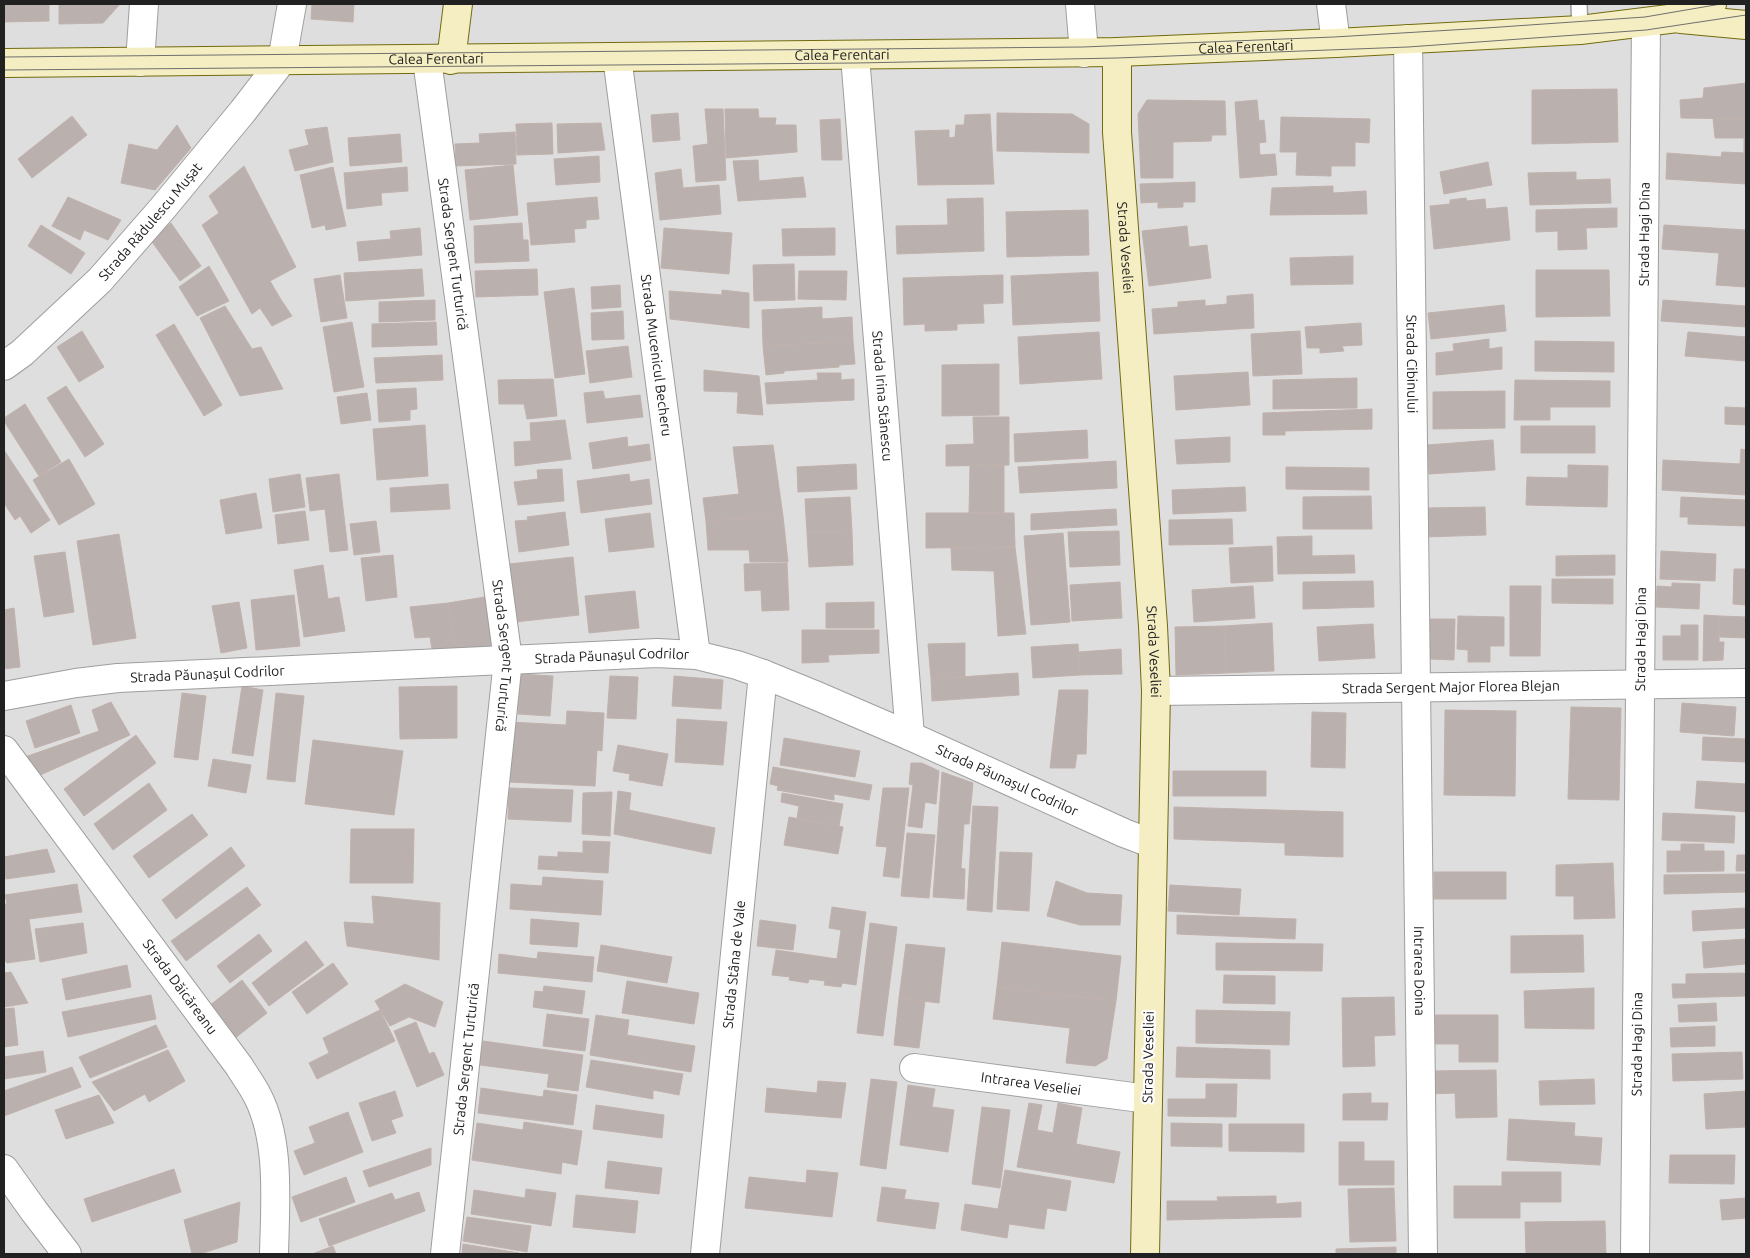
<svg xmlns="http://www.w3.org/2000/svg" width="1750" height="1258" font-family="Ubuntu,sans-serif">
<rect width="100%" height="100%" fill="#f1ede9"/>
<path fill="#dfdede" d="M4 4H1746V1254H4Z"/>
<path fill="#bab1ae" stroke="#c1b1ac" d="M4 4H49V21L4 22Z
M59 4H120L103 23 59 24Z
M312 4H354L353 22 311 19Z
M1746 83V119L1681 118 1680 100 1703 98 1704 88Z
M1617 89 1618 142 1532 144V90Z
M1147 100 1225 101 1226 135H1212L1211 141 1173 142V178H1141L1138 114Z
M1257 100 1259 121 1264 120 1266 142 1259 143 1260 155 1275 154 1277 175 1240 178 1235 102Z
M705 109H723L726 180 696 182 693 146 708 144Z
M725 109H758L759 118H776L775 125H796L797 152 726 158Z
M678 113 680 140 653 142 651 115Z
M997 113 1072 114 1089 124V153L997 151Z
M990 114 994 184 918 185 915 131 949 130V138L955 137 956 125H964L965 115Z
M72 116 87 135 32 178 18 159Z
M1281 117 1370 119 1369 143 1355 142V166H1331V176L1296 175 1297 152H1280Z
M1713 118 1746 119V153H1744V138H1715Z
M840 119 842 160H822L820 120Z
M552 123 553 154 517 155 516 124Z
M601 123 605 150 558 153 557 124Z
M177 125 191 148 155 190 121 183 129 144 157 150Z
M327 127 333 162 295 171 289 150 309 145 305 130Z
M515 132 516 164 456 166 455 144 480 143 479 134Z
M400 134 402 162 350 166 348 138Z
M1722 152 1746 153V184L1666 179 1667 153 1721 157Z
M599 156 600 182 556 185 554 159Z
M758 160 759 181 803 177 806 197 738 201 733 161Z
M1488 162 1492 185 1444 194 1440 172Z
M513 165 518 215 470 220 465 170Z
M244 166 296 267 270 281 280 298 292 316 272 326 260 308 252 314 202 225 219 213 209 196Z
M333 167 346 226 326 230 325 225 312 228 300 175Z
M407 167 408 191 381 193 382 205 347 209 344 173Z
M681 169 683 188 719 185 721 214 660 220 655 173Z
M1576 172V180L1610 179 1611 203 1530 205 1528 173Z
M1195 182V202H1183V207L1158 208V202L1141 203 1140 184Z
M1333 186V193L1366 191 1367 214 1270 215 1272 188Z
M68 197 121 220 108 240 84 230 80 240 52 226Z
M597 197 599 219 586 220V228L574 229 575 242 531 245 527 203Z
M983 198 984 251 897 254 896 226 948 225 947 199Z
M1466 198 1467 201 1485 199 1486 209 1507 207 1510 240 1434 249 1430 206 1450 204V200Z
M1617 208V227L1586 228 1587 249 1558 250V231L1536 232V210Z
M1088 210 1089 255 1007 257 1006 212Z
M171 223 201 266 180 281 150 239Z
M522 223 523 240H528L529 261 475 263 474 226Z
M41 225 85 253 71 274 28 246Z
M1664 225 1746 230V287L1716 285 1719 253 1662 249Z
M1187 226 1189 247 1207 245 1211 278 1149 286 1142 231Z
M420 228 422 255 359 261 357 242 391 239 390 231Z
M664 228 732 233 729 274 661 268Z
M835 228V255L783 256 782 229Z
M1353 256V284L1291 285 1290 258Z
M794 264 795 300 754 301 753 265Z
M209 266 229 301 197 316 179 287Z
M422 269 424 296 346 301 344 273Z
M537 269 538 295 476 297 475 271Z
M1536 270H1609L1610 316 1536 317Z
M799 271H847L846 300 798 299Z
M1098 272 1100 321 1013 325 1011 276Z
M340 275 347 318 321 322 314 279Z
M1003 275V303L983 304 984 323 957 324V330L925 331V324L904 325 903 278Z
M620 285 621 307 592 309 591 287Z
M574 288 585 374 555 378 544 292Z
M722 290 749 293V328L670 319 669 291 722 295Z
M1253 294 1254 328 1154 334 1152 309 1178 307V302L1205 300V306L1227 304V296Z
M435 300V320L379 322V302Z
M1663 300 1746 306V327L1661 321Z
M1504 305 1506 331 1431 339 1428 313Z
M225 306 252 349 261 347 283 389 240 396 200 318Z
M822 307V319L852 317 853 341 763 346 762 310Z
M623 311 624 339 592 340 591 313Z
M352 322 364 387 334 392 323 327Z
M436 322 437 345 372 347V324Z
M1361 323 1362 345 1342 346 1344 351 1320 353V348H1307L1305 327Z
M174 324 222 405 204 416 156 335Z
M82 331 104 367 79 382 57 347Z
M1300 331 1302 374 1253 376 1251 334Z
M1099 332 1102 379 1020 384 1018 337Z
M1688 332 1746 337V361L1685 356Z
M1489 339V349L1502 347V369L1436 375V353L1454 351 1453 344Z
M853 341 855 364 839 365V367L784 371V373L766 375 763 346Z
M1535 341 1614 342V372L1535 371Z
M628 346 632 377 590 383 586 351Z
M442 355 443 380 376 383 374 358Z
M999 364V415L942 416V365Z
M704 370 759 376 763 415 737 413 738 392 704 391Z
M1248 372 1250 405 1176 410 1174 376Z
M817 373H841V380L854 379V400L767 404 765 383 818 380Z
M1357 378V408L1273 409V380Z
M553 379 557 416 527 419 524 404H499L498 380Z
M1515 380 1610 381V407H1550V420H1514Z
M66 386 104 444 85 457 47 398Z
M416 388 417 409 410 410V420L379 422 377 390Z
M603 391 605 399 640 395 643 417 587 423 584 393Z
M1505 391V428L1433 429V392Z
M367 393 371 420 341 424 337 397Z
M25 404 61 462 39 476 4 421V418Z
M1725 407 1746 408V425L1725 424Z
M1372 409V429L1285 431V435H1263V413Z
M973 417H1009V465L946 466V445L974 444Z
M565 420 571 459 515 466 514 442 531 441 530 423Z
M425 425 428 476 377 480 373 429Z
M1521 426H1595V453H1521Z
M1087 430 1088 458 1015 462 1014 434Z
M627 437 628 447 649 444 651 460 593 469 589 443Z
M1230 437V462L1177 464 1175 440Z
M1493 440 1495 470 1429 474 1427 445Z
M773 445 783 516 706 521 703 498 739 494 733 447Z
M1741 449 1746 450V495L1662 490 1663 460 1740 464Z
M4 450 50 520 31 533 20 516 15 520 4 503Z
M69 459 95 504 59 525 33 480Z
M1116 461 1117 488 1020 493 1018 467Z
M856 464 857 489 798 492 797 467Z
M1004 465V513H969L970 466Z
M1568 465 1608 466 1607 507 1526 505 1527 477 1568 478Z
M1286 467 1369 468V490L1286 489Z
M562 469 564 501 518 505 514 482 538 479 537 470Z
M300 474 305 507 273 512 269 479Z
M339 474 348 550 330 552 325 509 310 511 306 478Z
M629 474 630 482 649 479 652 504 581 513 577 481Z
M448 484 450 509 391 512 390 488Z
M1245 487 1246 511 1173 514 1172 490Z
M256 493 262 528 226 534 220 500Z
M1371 496 1372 529H1303V497Z
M850 497 852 531 807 533 805 499Z
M1681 497 1746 500V526L1688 524V517H1680Z
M1485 507 1486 535 1424 537V508Z
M1116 509 1117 525 1031 530V514Z
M305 511 309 540 278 544 275 515Z
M565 512 569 545 519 552 515 521 528 520 527 517Z
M650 513 654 547 609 552 605 519Z
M926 513H1014L1015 547 926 548Z
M783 516 788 562H750L749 550H708L706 521Z
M1232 519 1233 544 1169 545V520Z
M376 521 380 552 354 555 350 524Z
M852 531 853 565 809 567 807 533Z
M1119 531 1120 565 1070 567 1068 532Z
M1063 533 1070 622 1031 625 1024 536Z
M119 534 136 638 93 645 77 541Z
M1312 536V556L1354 555 1355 573 1278 574 1277 537Z
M1272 546 1273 581 1231 583 1229 548Z
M1015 547 1026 634 998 636 994 571 952 570 951 548Z
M1661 551 1716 554 1715 581 1660 579Z
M65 552 74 612 44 617 34 556Z
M393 555 397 597 366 601 361 558Z
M1615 555V575L1556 576V556Z
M573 557 579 615 515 622 509 564Z
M787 563 789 610 762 611 761 590 745 591 744 564Z
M323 565 328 599 339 597 345 631 304 637 294 570Z
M1734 569H1746V605L1733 604Z
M1552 579H1613V604L1552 603Z
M1373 581 1374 607 1303 609V582Z
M1120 582 1122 618 1072 621 1070 585Z
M1672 583 1700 584 1699 609 1656 607 1657 586 1672 587Z
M1253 586 1255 618 1194 622 1192 590Z
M1510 586H1541L1540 656H1510Z
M635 591 639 628 589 633 585 596Z
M294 595 300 646 256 650 251 600Z
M491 596 499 646 456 653 448 603Z
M239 602 247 648 221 653 212 606Z
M874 602V628H826V603Z
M448 603 456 653 433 655 430 637 415 638 410 607Z
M14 608 20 667 4 669V610Z
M1704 615 1720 616 1719 642H1724L1723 660 1703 661Z
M1458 616 1504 617V646H1490V662H1468V650L1457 649Z
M1720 616 1746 617V638L1720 637Z
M1429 619H1455L1454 660 1429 659Z
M1272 623 1274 671 1226 673 1224 626Z
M1373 624 1375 658 1319 661 1317 627Z
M1681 625H1698V660H1663V636H1681Z
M1224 626 1226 673 1176 675 1175 627Z
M802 630H879V653L828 655 829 662 802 663Z
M965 643V677L931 679 928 644Z
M1078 644 1080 675 1033 678 1031 647Z
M1121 649 1122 674 1080 675 1079 652Z
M1018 673 1019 695 932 701 931 679Z
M520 674 553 676 550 716 518 714Z
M610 676 638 677 636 719 607 718Z
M674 676 723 680 721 709 672 706Z
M242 686 263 690 253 756 232 753Z
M457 686V738L400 739 399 687Z
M1059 690H1088L1086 754H1077L1075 768H1050Z
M182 693 206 696 198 760 174 757Z
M276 693 304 696 295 782 267 779Z
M111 702 130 735 38 776 25 757 99 731 92 710Z
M1682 703 1736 707 1734 736 1680 732Z
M71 705 80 733 35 748 26 721Z
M1571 707 1621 708 1619 800 1568 799Z
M1445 710 1516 711 1515 796 1444 795Z
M567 711 604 713 602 751 597 750 595 786 508 782 510 722 566 725Z
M1312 712 1346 713 1345 768 1311 767Z
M677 719 727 722 723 765 675 762Z
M136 735 156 763 84 816 64 789Z
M1703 737 1746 739V762L1702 760Z
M784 738 860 751 855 777 780 765Z
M313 740 403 751 394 815 305 804Z
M618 745 668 754 662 786 629 780 630 774 613 771Z
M213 759 251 765 246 793 208 786Z
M911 763H922L939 771 936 804 925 802 922 828 908 826 913 785 909 784Z
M773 767 872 785 869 800 834 794V800L777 790 778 786 770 784Z
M1173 771H1266V796H1173Z
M942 772 973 783 969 824H964L961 868 965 869 964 899 933 897Z
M1697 781 1746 784V812L1695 808Z
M149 783 167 810 113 850 94 824Z
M509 788 573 790 571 822 508 819Z
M883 788H909L899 878 883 876 887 847 876 846Z
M618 791 631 793 629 810 715 828 711 854 614 834Z
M612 792 610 836 582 834 583 793Z
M782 793 843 804 839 826 797 818 799 806 781 802Z
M973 806 998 807 992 912 967 910Z
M1174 807 1343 812V857L1285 855V843L1174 839Z
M1663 813 1735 816 1734 843 1662 840Z
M192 814 208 835 149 878 133 856Z
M789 817 843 827 838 854 784 845Z
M351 829H414L413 883H350Z
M907 833 935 835 929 898 901 896Z
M583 841 610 842 608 873 538 869 539 856 558 857V852L583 853Z
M1681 844H1704V851H1724V871L1667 872V851H1681Z
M231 847 245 866 176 919 162 900Z
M47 849 55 872 6 879 4 871V857Z
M1000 852 1032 853 1029 911 997 909Z
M1737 855H1746V871H1736Z
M1613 863 1615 918 1574 919V896H1556V865Z
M1434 872H1506V899H1434Z
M1746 874V892L1664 894V875Z
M543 877 603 881 601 915 510 909 511 884 542 886Z
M1056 881 1087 893 1122 895 1120 925H1080L1047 916Z
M77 884 82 912 29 919 35 959 7 963 4 959V904H7L5 895Z
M1170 885 1241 889 1239 915 1168 911Z
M247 887 261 905 186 961 171 941Z
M372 896 440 903 439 960 347 946 344 922 374 924Z
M832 907 866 912 856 985 842 983 841 987 824 985 825 981 809 979 808 983 789 980 790 977 772 975 776 950 837 959 841 930 829 928Z
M1746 908V928L1693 931 1692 911Z
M1177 915 1296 919 1295 939 1177 934Z
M531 919 579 923 577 947 530 944Z
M760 920 796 925 793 950 757 946Z
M83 923 87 953 40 962 35 929Z
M870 923 897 927 883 1036 857 1033Z
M259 934 272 951 230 983 217 966Z
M1583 935 1584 972 1511 973V936Z
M1746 939V964L1704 968 1702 942Z
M306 941 324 965 269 1006 252 983Z
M1002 942 1121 956 1116 1001 997 987Z
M1216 943 1323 944 1322 971 1216 970Z
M906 944 945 948 939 1003 899 998Z
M601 945 672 957 667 983 597 971Z
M538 952 594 957 592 982 498 973 499 954 537 959Z
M333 963 348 984 307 1014 292 992Z
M127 965 131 987 66 1000 62 979Z
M1745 969H1746V996L1673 998 1672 984H1686V974L1746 973Z
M11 972 28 1003 4 1007V973Z
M1224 975 1275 976V1004L1223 1003Z
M242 980 267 1013 234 1039 209 1006Z
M627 981 699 993 694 1024 622 1013Z
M405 984 443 1002 435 1027 409 1017 390 1026 375 1001Z
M544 986 585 991 582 1014 533 1007 535 991 543 992Z
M997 987 1116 1001 1107 1059 1095 1066 1066 1063 1070 1028 993 1019Z
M1594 988V1029L1525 1028 1524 991Z
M151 995 156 1019 68 1037 62 1012Z
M1394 997 1395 1035 1374 1036 1375 1066 1343 1067 1342 998Z
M899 998 925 1001 919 1048 894 1045Z
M1716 1003 1717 1021 1679 1022 1678 1005Z
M14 1008 18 1045 4 1047V1009Z
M380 1010 395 1041 317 1079 309 1063 329 1053 323 1038Z
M1196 1010 1290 1012 1289 1045 1196 1043Z
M547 1014 589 1019 585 1051 543 1046Z
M596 1015 629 1020 627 1035 695 1046 691 1072 590 1055Z
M1435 1015H1498V1062H1459V1044H1435Z
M416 1022 429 1054 434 1052 444 1075 417 1087 394 1031Z
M156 1025 167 1047 90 1078 79 1057Z
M1715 1026V1046L1671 1047 1670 1028Z
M483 1041 583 1055 578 1091 547 1087 549 1074 480 1065Z
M1177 1047 1270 1050V1079L1176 1077Z
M168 1050 185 1081 149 1102 145 1094 114 1111 92 1082Z
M43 1051 46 1072 4 1079V1057Z
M1742 1052 1743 1079 1673 1081 1672 1054Z
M591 1060 683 1074 679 1095 653 1090V1099L586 1087Z
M72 1067 81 1087 4 1116V1091Z
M1496 1070 1497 1117 1456 1118 1455 1093 1431 1094V1071Z
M871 1079 897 1082 886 1169 860 1165Z
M1594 1079 1595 1104 1540 1105 1539 1081Z
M818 1081 846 1083 841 1118 765 1112 767 1088 817 1093Z
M1206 1084H1237L1236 1117 1168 1116V1099H1206Z
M908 1085 935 1089 932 1107 954 1110 948 1152 900 1145Z
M481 1088 543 1097 544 1090 577 1095 573 1125 478 1113Z
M395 1091 403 1116 391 1120 396 1133 372 1141 359 1103Z
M1746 1091V1127L1706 1129 1704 1094Z
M1371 1093V1103H1388L1387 1120H1343V1094Z
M99 1095 114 1123 66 1139 55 1110Z
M1029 1103 1042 1105 1037 1130 1053 1133 1058 1103 1082 1108 1076 1144 1120 1152 1114 1183 1017 1167Z
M596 1105 664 1115 662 1138 593 1129Z
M982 1107 1010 1110 1000 1188 972 1184Z
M348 1112 363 1152 304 1175 294 1151 315 1143 309 1127Z
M1509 1119 1575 1123 1574 1136 1602 1138 1600 1165 1507 1160Z
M524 1122 582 1131 577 1165 562 1162 561 1174 472 1160 477 1123 523 1130Z
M1171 1123 1222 1124V1147L1171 1146Z
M1229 1124H1304V1152L1229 1151Z
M1339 1142H1364V1161H1394V1185H1339Z
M431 1148V1165L369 1187 363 1171Z
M1670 1155H1735L1734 1184 1669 1183Z
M608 1161 662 1168 659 1194 605 1188Z
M174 1169 181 1192 92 1222 84 1199Z
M807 1170 838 1173 832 1217 745 1208 749 1177 806 1183Z
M1005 1170 1071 1181 1066 1211 1047 1208 1044 1229 1009 1224 1007 1238 961 1230 965 1204 998 1209Z
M1502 1172H1561V1202H1520V1218H1454V1186H1502Z
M346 1177 355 1202 301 1222 292 1197Z
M882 1187 906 1190 904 1199 939 1203 935 1229 877 1221Z
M1394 1188 1396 1241 1350 1242 1348 1189Z
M526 1189 556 1193 551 1226 471 1214 474 1190 525 1198Z
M419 1192 425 1211 329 1246 319 1219 392 1193 395 1200Z
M576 1195 638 1201 635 1233 573 1227Z
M1276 1196V1204L1301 1202V1217L1167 1220V1201H1218L1217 1197Z
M1746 1198V1218L1722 1220 1720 1200Z
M240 1202 237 1242 200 1254H192L184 1220Z
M467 1217 531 1226 527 1252 463 1241Z
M1605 1221 1606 1254H1526L1525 1222Z
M463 1244 519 1253V1254H462Z
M333 1246 336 1254H312Z
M1396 1247V1254H1336V1249Z"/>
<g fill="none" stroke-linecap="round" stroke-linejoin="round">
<g stroke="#9e9e9e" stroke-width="18">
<path id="lane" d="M1579 4 1580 30"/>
</g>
<g stroke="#9e9e9e" stroke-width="30">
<g id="street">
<path d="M1080 4 1084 53"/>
<path d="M1331 4 1336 43"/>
<path id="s1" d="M1408 39 1423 1254"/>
<path id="s2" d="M855 56 910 736"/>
<path id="s3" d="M617 57 696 655"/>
<path id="s4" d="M427 60 508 660 445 1254"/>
<path d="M140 62 144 4"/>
<path id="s5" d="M4 366 22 353 100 280 162 209 243 111 277 67 283 55 292 4"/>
<path id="s6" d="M1156 691 1746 683"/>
<path id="s7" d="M4 696 76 683 118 678 657 653 696 655 737 665 763 674 817 696 910 736 1124 833 1153 844"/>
<path id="s8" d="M4 750 239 1066C245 1076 252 1085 257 1095 281 1140 275 1205 274 1254"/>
<path id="s9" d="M914 1068 1148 1099"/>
<path d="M4 1169 34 1211 67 1254"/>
<path id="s10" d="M705 1254 763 674"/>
<path id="s11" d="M1635 1254 1646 23"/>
</g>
</g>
<g stroke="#726a0e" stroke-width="30">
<g id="secondary">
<path d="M1681 19 1746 25"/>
<path id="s12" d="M1117 52V132L1153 626 1156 691 1145 1254"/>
<path d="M451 60 458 4"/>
<path id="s13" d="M4 63 1117 52 1336 43 1580 30 1677 18 1712 4"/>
</g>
</g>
<use href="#lane" stroke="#fff" stroke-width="15"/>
<use href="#street" stroke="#fff" stroke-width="28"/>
<use href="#secondary" stroke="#f5eec2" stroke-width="28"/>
<path stroke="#6f6f6f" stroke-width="1" d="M4 57 1083 47 1334 37 1486 28 1645 17 1721 4
M4 70 856 63 1117 58 1408 47 1646 30 1746 15"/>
</g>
<g text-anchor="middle" stroke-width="4.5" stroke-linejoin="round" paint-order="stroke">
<g font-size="14" fill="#212121" stroke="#fff">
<text dy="5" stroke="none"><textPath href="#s13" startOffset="1242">Calea Ferentari</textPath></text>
<text dy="5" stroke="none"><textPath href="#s13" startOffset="838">Calea Ferentari</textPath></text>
<text dy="5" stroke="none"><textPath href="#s13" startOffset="432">Calea Ferentari</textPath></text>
<text dy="5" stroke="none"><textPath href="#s5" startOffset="206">Strada Rădulescu Mușat</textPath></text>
<text dy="5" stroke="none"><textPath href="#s11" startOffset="1020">Strada Hagi Dina</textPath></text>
<text dy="5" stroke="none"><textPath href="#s12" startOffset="196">Strada Veseliei</textPath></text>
<text dy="5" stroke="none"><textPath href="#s4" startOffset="196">Strada Sergent Turturică</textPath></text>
<text dy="5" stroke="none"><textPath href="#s3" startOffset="301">Strada Mucenicul Becheru</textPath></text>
<text dy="5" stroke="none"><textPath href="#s1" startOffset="325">Strada Cibinului</textPath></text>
<text dy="5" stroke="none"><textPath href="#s2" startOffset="341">Strada Irina Stănescu</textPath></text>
<text dy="5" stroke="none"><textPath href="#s11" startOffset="615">Strada Hagi Dina</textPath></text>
<text dy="5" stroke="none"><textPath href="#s12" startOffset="601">Strada Veseliei</textPath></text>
<text dy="5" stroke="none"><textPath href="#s4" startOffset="601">Strada Sergent Turturică</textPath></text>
<text dy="5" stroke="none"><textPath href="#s7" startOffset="610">Strada Păunașul Codrilor</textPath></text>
<text dy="5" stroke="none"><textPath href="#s7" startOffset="205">Strada Păunașul Codrilor</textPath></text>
<text dy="5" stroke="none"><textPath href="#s6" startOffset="295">Strada Sergent Major Florea Blejan</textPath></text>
<text dy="5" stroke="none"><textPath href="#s7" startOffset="1030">Strada Păunașul Codrilor</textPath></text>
<text dy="5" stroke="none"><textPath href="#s10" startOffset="291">Strada Stâna de Vale</textPath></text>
<text dy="5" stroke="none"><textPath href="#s1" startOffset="932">Intrarea Doina</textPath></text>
<text dy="5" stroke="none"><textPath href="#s8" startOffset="295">Strada Dăicăreanu</textPath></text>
<text dy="5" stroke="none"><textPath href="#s11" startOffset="210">Strada Hagi Dina</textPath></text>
<text transform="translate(1148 1057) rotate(-89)" y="5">Strada Veseliei</text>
<text transform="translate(466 1059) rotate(-84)" y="5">Strada Sergent Turturică</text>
<text dy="5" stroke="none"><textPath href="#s9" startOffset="118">Intrarea Veseliei</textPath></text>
</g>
</g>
<rect width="1750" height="1258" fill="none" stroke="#212121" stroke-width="10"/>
</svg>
